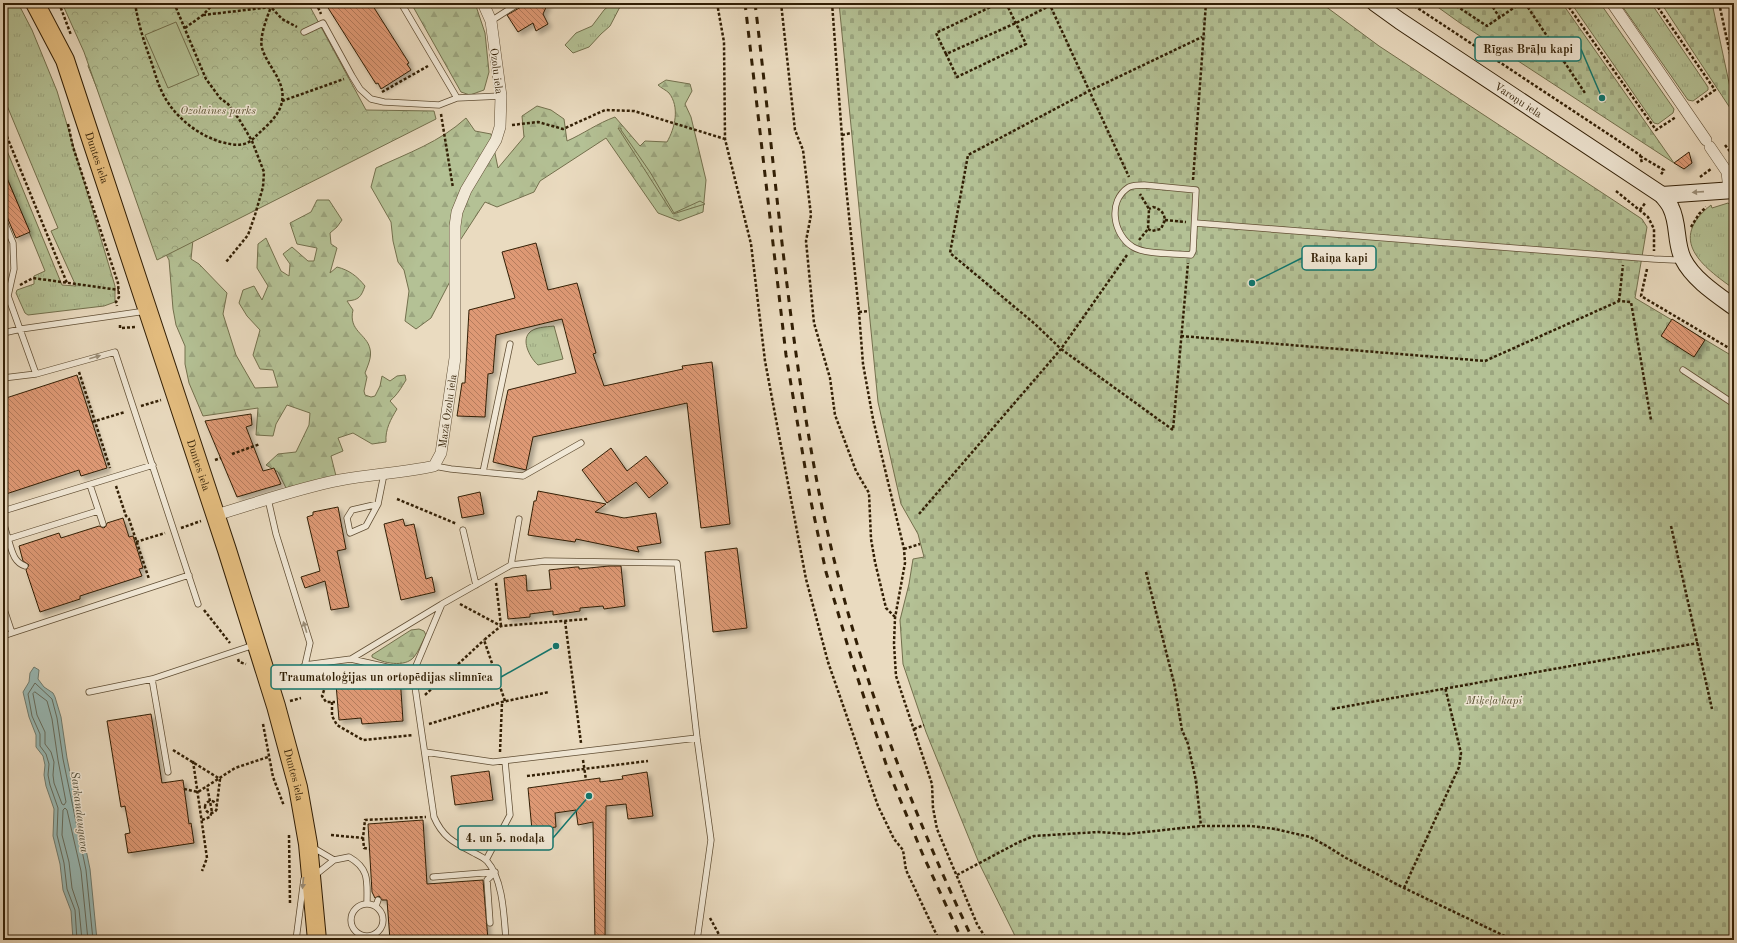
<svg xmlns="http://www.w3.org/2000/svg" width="1737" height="943" font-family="'Old Standard TT',serif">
<defs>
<pattern id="grass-tufts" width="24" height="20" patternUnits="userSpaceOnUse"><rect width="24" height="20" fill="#b4c195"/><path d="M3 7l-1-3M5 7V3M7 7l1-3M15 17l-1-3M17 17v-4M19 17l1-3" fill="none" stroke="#9ba57f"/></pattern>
<pattern id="forest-firs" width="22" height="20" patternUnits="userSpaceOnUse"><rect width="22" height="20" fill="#b4c195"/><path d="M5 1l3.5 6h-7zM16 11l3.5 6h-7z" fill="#9ba57f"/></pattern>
<pattern id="wetland-marsh" width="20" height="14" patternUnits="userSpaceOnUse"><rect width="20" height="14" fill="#b4c195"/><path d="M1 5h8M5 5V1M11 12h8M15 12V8" fill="none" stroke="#9ba57f"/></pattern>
<pattern id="cemetery-stones" width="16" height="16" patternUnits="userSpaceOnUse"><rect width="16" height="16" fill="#b4c195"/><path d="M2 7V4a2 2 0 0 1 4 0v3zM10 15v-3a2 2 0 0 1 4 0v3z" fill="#9ba57f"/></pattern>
<pattern id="park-crowns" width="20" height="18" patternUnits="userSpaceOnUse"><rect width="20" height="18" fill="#b4c195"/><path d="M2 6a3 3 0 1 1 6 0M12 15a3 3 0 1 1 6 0" fill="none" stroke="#9ba57f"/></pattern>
<pattern id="building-back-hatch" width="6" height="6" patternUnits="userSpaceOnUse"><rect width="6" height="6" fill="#de9974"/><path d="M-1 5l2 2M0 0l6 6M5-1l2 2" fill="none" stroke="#b57c5d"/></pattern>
<filter id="shadow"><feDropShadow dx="3.5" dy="3.5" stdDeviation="2" flood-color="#0004"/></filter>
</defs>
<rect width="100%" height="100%" fill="#eadbc0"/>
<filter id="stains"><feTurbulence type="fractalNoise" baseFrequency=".005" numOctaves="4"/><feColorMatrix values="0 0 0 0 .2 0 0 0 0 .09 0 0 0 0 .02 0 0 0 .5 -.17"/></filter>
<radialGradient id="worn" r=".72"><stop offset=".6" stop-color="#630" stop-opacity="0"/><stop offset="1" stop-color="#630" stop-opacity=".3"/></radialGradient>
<path fill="url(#grass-tufts)" stroke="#73704d" d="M3 3H18L32 30 57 91 115 286V302L104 306 28 315 25 313 16 293 17 290 34 284V276L45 271 3 168V141L62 285 76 286 51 231 58 228 3 96Z
M612 3H622L610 26 601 34 589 47 573 53 565 45 576 33 592 26 604 10Z
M1571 3H1600L1674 109 1673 113 1658 124 1654 123Z
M1620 3H1651L1708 87V90L1693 101 1688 100Z
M1728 203 1734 208V289C1702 266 1667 240 1711 205L1712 208Z
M554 326 563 359 538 365C531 359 521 342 529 333 534 327 546 327 554 326Z"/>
<path fill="url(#forest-firs)" stroke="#73704d" d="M411 3H475L485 33 489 72 484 90 470 95 461 92Z
M92 56 194 230 191 259 199 264 227 293 223 314 236 355 255 388 278 387 273 370 260 369 253 355 260 330 247 316 239 303 243 290 254 286 262 300 268 286 257 268 258 244 266 238 281 271 289 276 290 264 283 254 292 247 308 261H314L317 248 297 244 290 223 311 212 317 200H329L342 220 337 227 330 233 331 244 337 248 330 273 337 267C349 270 357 276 365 286 361 297 359 300 347 301L353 310C348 331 367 334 370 349 372 357 368 365 365 373L367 377 364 391 365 395 371 397 375 396 380 386 382 376 390 381 397 376 405 375 406 380C401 388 398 394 390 401L397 409C391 419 385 429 386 442L372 444 353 433 338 438 343 451 331 456 336 476 286 488 278 472 266 465 278 454 296 452 309 425 310 413 287 405 276 424 273 436 256 435 258 408 203 416 189 383 185 364V346L176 325 173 309 169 260 159 241 88 66Z
M666 80 690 84 692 91 685 104 691 117 706 180 703 212 679 221 658 213 606 138 540 181 534 192 497 207 485 202 459 242V264L431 318 416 329 405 321 409 291 404 270 398 262 393 241 391 222 371 187 376 168C408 153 440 142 466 118L475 131 491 134 498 168 524 137 522 116 537 106 551 110 564 119 567 141C583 134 598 123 615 117L640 146 645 141 667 142C675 128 680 107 669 93 666 90 661 88 658 85Z
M419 629 424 631 426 635C422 642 419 651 414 657 405 668 383 663 372 657V655L411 630Z"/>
<path fill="url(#wetland-marsh)" stroke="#73704d" d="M618 128H621V130L650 172 674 213 700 201 705 204 673 214Z"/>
<path fill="url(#cemetery-stones)" stroke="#73704d" d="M839 3H1321L1379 46 1642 219 1647 227 1635 298 1734 357V940H1017L979 863 926 732 903 664 900 620 909 584 913 559 924 557 918 534 901 504 878 402Z
M1432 3H1562L1674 163 1460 23Z
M1661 3H1712L1734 106V114Z"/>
<path fill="url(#park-crowns)" stroke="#73704d" d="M62 3H308L366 110 434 111 436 119 157 260 84 52Z"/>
<path fill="#b4c195" stroke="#73704d" d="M176 22 199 75 168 88 145 35Z"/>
<path fill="#98bab7" stroke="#6f7c70" d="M34 667 39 670 38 679 44 687 53 693 55 697 61 717 67 758 90 869 97 940H73L71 911 63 890 60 864 53 836 54 809 46 786 44 775 45 765 43 756 36 747V735L29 717 23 692 29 682 30 673Z"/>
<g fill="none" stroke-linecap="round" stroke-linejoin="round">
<path stroke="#656c5e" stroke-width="1" d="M35 692 47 701 52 719 58 760 66 802 64 805 62 804 54 783 53 775 54 762 51 752 45 744V732L37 715 33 694Z
M77 940 75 910 67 889 64 863 57 835 58 808 50 785 48 775 49 764 46 754 40 746V734L32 716 28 694 35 683 52 699 57 718 63 759 86 870 93 940
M82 940 79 909 72 888 69 862 62 835 63 810 65 808 67 810 81 871 88 940"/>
</g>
<path fill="url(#building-back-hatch)" stroke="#321f05" filter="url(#shadow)" d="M325 3H371L409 63 407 64 411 70 381 89 378 83 376 84Z
M523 3H548L543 14 548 24 536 31 533 23 518 32 507 15 521 7Z
M1689 152 1692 163 1684 169 1674 163Z
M3 169 30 232 16 238 7 217 3 215Z
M536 243 548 290 577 283 596 353 593 354 604 386 683 369 682 366 712 362 730 524 701 528 687 403 533 437 526 470 493 462 508 390 576 373 562 319 496 335 493 373 488 374 485 417 457 416 462 383H465L469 310 515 298 502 252Z
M1672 319 1705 340 1694 357 1661 336Z
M77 375 107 468 81 476 79 470 6 494 3 484V399Z
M251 414 252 425 246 427 263 471 274 468 281 484 237 497 205 421Z
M611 448 627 471 646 456 668 483 649 498 636 482 607 503 582 470Z
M538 491 606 504 595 512 624 518 656 513 661 543 637 547 639 552 576 539 575 542 528 535 534 501H536Z
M480 492 484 514 462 518 458 497Z
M338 507 346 549 337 551 349 607 331 610 325 581 305 588 301 577 320 571 307 517 313 515V512Z
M123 518 129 537 133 536 143 568 139 569 142 576 80 596V599L40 612 26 570 29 565 23 561 19 546 59 533 61 538 99 526 104 528 106 526 107 523Z
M403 519 405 526 414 524 426 579 432 577 435 592 401 600 384 524Z
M737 548 747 628 713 632 705 552Z
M609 566H621L625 606 604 609 603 606 580 608V611L553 615V611L530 614V617L508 619 504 578 526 575 527 591 551 589 549 570 576 567H579V569Z
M400 676 403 721 362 724 361 718 339 720 336 684 373 681V678Z
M151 714 162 783 183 780 189 824 191 823 194 843 128 853 125 834 130 833 125 806 121 807 107 721Z
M489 771 493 800 455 805 451 776Z
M647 772 653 816 628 819 626 804 606 806 605 940H595L593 822 578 825 576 810 555 813 556 827 532 830 528 788 600 778V782L623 779 622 776Z
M423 820 427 884 483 880 488 940H390L387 900H382L379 896 375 898 372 892 368 824Z"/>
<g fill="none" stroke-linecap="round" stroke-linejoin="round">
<g stroke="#604e34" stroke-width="7">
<path id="lane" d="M401 3 457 98
M1732 3 1734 12
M491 21 519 3
M304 32 323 23 352 76 360 89 371 99 384 102 439 105 457 98 501 96
M1144 185 1196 190 1193 251 1191 255C1176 253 1146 255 1133 247 1113 235 1107 201 1129 187 1134 185 1140 185 1144 185Z
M3 219 13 243 14 269 8 296
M1195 223 1654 259 1675 260 1681 258
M3 291 8 296 36 374 3 378
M3 333 21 329 146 311
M1683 370 1734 404
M36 374 115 352 198 604
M434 466 451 469 523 476 581 443
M483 472 510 344
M90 485 103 524
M268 499 276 534 310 643 305 665 294 676 272 684
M378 504 366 526 350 533 347 518 352 510 378 504 384 474
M3 511 153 465
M3 521 8 539 3 540
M463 530 476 585
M511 565 545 561 677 563 697 738 711 840 697 940
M25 566C13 562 12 550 8 539L98 511
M442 604 511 565 519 519
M3 606 12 633 189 575
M3 636 12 633
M351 659 413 673 434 817C443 838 455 843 474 853 478 855 483 857 487 861 503 879 504 916 506 940
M305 665 351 659 442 604 413 673
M152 679 168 772
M89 692 152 679 254 645
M425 752 493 762 697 738
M312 847 334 860 314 876
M334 860 349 857C370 869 367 882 367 903
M486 860 510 815 505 761
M433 877 495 872
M351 920a16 16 0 1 1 32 0a16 16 0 1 1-32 0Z
M376 906 378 900
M490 923 487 880 495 872
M296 940 304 879"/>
</g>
<g stroke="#604e34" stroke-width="12">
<g id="street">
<path d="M1612 3 1706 140"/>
<path d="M1710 147 1727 172 1729 190"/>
<path id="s1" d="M216 515C257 503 298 488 340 480 371 474 403 473 434 466L441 453 455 358V226L457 212 466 190 496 140 500 127 501 96 491 21 483 3"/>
</g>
</g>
<g stroke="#321f05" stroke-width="18">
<g id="secondary">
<path id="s2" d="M1375 3 1400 21 1662 195C1665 199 1669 203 1671 208 1679 224 1675 243 1683 259 1693 279 1716 294 1734 307"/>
<path d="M1662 195 1734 190"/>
</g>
</g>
<g stroke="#321f05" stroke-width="20">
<g id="primary">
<path id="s3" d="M35 3 65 60 227 550 276 706 298 787 308 844 317 940"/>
</g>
</g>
<path stroke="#321f05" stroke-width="2.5" stroke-dasharray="3 2" stroke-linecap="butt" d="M59 3 71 35
M135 3C138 23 144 42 151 61 155 73 158 85 164 96 176 118 198 135 221 142 234 145 245 148 255 137 265 127 280 116 282 101 286 81 267 66 262 48 259 38 267 17 271 7L267 3
M174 3 206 79 220 98 228 104 239 119 252 141 264 172 263 187 255 215 248 235 226 262
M316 3 321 14
M717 3 724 42 725 139 751 244 765 361 806 579 828 662 878 806 894 839 903 850 906 870 939 940
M781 3 795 130 803 150 811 215 806 241 814 323 830 378 835 415 856 471 869 493 871 539 875 562 886 608 895 617
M832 3 845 177 859 312 863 364 873 419 904 549 905 563 895 618 894 644 896 676 932 784 933 808 937 829 977 924 987 940
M1006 3 1026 44 957 77 946 54 1016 23 1055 3
M1049 3 1129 177
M1410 3 1640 155 1642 163
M1452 3 1487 26 1521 3
M1490 3 1500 18
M1525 3 1585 93
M1566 3 1656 130 1676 117
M1655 3 1715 90 1695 104
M1719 3 1734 72
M203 15 271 7 282 19 297 27
M185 28 203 15 214 3
M946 54 936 33 999 3
M382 92 428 66
M282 101 344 79
M441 114 453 188
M68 124 73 147 118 283 119 297 116 302 117 306
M512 125 538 122 563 129 605 110 634 111 725 139
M3 127 67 283
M842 135 851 133
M1725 145 1732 154
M1640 156 1664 170 1660 176
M1700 177 1711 169
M1193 180 1206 3
M1616 191 1648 217 1654 229V251
M1640 210 1646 202
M1165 220 1186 222
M1691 227 1699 214 1706 207
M1148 229 1152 231 1161 229 1165 220C1164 213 1161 209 1153 207L1149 209
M1139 240 1148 229 1149 209 1140 194
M1127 255 1061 349 1173 430 1188 263
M1647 269 1641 296 1734 351
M20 285 33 278 119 290
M1619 301 1623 265
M859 312 869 311
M120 325V328L137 327
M1181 336 1485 361 1619 301 1631 302 1651 420
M79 372 110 468
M141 406 161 400
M92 422 125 412
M232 454 260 444
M215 460 221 458
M116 486 126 516 129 519 149 579
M397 499 457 524
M919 514 1061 349 1035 324 950 253 968 155 1089 91 1202 37
M1671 526 1712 709
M181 528 201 521
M136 542 165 533
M904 549 920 544
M1146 572 1174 683 1182 730 1188 744 1196 781 1201 826
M496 583 501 626
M460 604 501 626
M204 610 230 643
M565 621 581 743
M238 659 239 662 246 664
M307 676C318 676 334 679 342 670
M329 676 322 696 326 702H335
M425 695 484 640
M290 701 301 698
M505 701 484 640 501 626 588 619
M332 702V716L337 725 363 740 413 735
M1332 709 1698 643
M263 724 273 777 284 806
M429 724 502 702 549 692
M914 729 924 725
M173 750 220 779 217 804
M500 752 502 702
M583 760 586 780
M193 761 207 858 202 871
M527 776 648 761
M184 789 198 792 235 768 268 757
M205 807a6 6 0 1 1 12 0a6 6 0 1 1-12 0Z
M202 820 210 817 212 812 207 786
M289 835 290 904
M331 835 363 838 365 820 426 817
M363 838 364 848 369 849
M957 875 1019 842 1034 836 1098 832 1127 834 1201 826H1251L1275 829 1310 837 1325 845 1346 858 1404 888 1513 940
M1404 888 1459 767 1461 753 1445 687
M710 918 722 940"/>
<use href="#lane" stroke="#f1e8d6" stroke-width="5.5"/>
<use href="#street" stroke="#f1e8d6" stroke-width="11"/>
<use href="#secondary" stroke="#f1e8d6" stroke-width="16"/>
<use href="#primary" stroke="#e5be80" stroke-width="18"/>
<path stroke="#321f05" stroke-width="3" stroke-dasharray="7 7" stroke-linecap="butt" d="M745 3 786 355 810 497 826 572 854 667 888 770 923 855 962 940
M755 3C774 158 786 313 814 466 844 631 901 789 973 940"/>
</g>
<defs><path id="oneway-solid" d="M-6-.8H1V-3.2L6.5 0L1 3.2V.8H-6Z"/></defs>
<g fill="#9b8e78">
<use href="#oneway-solid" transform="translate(1698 192) rotate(176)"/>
<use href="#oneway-solid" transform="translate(95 357) rotate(-16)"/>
<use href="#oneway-solid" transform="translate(305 627) rotate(-107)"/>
<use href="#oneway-solid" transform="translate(303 883) rotate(96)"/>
</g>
<g text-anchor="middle" stroke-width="3" stroke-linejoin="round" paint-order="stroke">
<g font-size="11" fill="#321f05" stroke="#f1e8d6">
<text transform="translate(497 71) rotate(83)" y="4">Ozolu iela</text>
<text dy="4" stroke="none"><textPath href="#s2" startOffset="173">Varoņu iela</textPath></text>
<text dy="4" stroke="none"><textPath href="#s3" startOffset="167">Duntes iela</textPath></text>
<text dy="4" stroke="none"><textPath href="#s1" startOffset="281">Mazā Ozolu iela</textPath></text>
<text dy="4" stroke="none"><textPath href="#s3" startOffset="491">Duntes iela</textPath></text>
<text dy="4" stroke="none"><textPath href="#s3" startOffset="815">Duntes iela</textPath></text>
</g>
<g font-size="11" font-style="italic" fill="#595030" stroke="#f1e8d6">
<text x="218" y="114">Ozolaines parks</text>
<text x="1494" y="704">Miķeļa kapi</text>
</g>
<g font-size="12" font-style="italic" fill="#514e3a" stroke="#f1e8d6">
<text transform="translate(80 812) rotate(83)" y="4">Sarkandaugava</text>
</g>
</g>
<path fill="none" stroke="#0f766e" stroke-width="1.5" d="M1602 98L1581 49M1252 283L1302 258M556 646L501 677M589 796L553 838"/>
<g fill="#0f766e" stroke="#f1e8d6" stroke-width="1.5">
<circle cx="1602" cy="98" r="4"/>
<circle cx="1252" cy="283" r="4"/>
<circle cx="556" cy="646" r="4"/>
<circle cx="589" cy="796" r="4"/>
</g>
<g fill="#f1e8d6" stroke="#0f766e" stroke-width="1.5">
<rect x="1475" y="37" width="106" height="24" rx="4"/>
<rect x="1302" y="246" width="74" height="24" rx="4"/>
<rect x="271" y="665" width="230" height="24" rx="4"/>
<rect x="458" y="826" width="95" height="24" rx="4"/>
</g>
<g font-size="12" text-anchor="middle" font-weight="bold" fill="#321f05">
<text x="1528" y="53">Rīgas Brāļu kapi</text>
<text x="1339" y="262">Raiņa kapi</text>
<text x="386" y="681">Traumatoloģijas un ortopēdijas slimnīca</text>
<text x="505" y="842">4. un 5. nodaļa</text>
</g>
<rect width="1737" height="943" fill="none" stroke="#eadbc0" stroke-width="16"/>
<rect x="4" y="4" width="1729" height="935" fill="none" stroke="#321f05" stroke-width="2"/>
<rect x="8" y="8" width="1721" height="927" fill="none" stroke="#321f05"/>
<rect width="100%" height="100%" filter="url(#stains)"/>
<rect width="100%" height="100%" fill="url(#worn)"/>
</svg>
